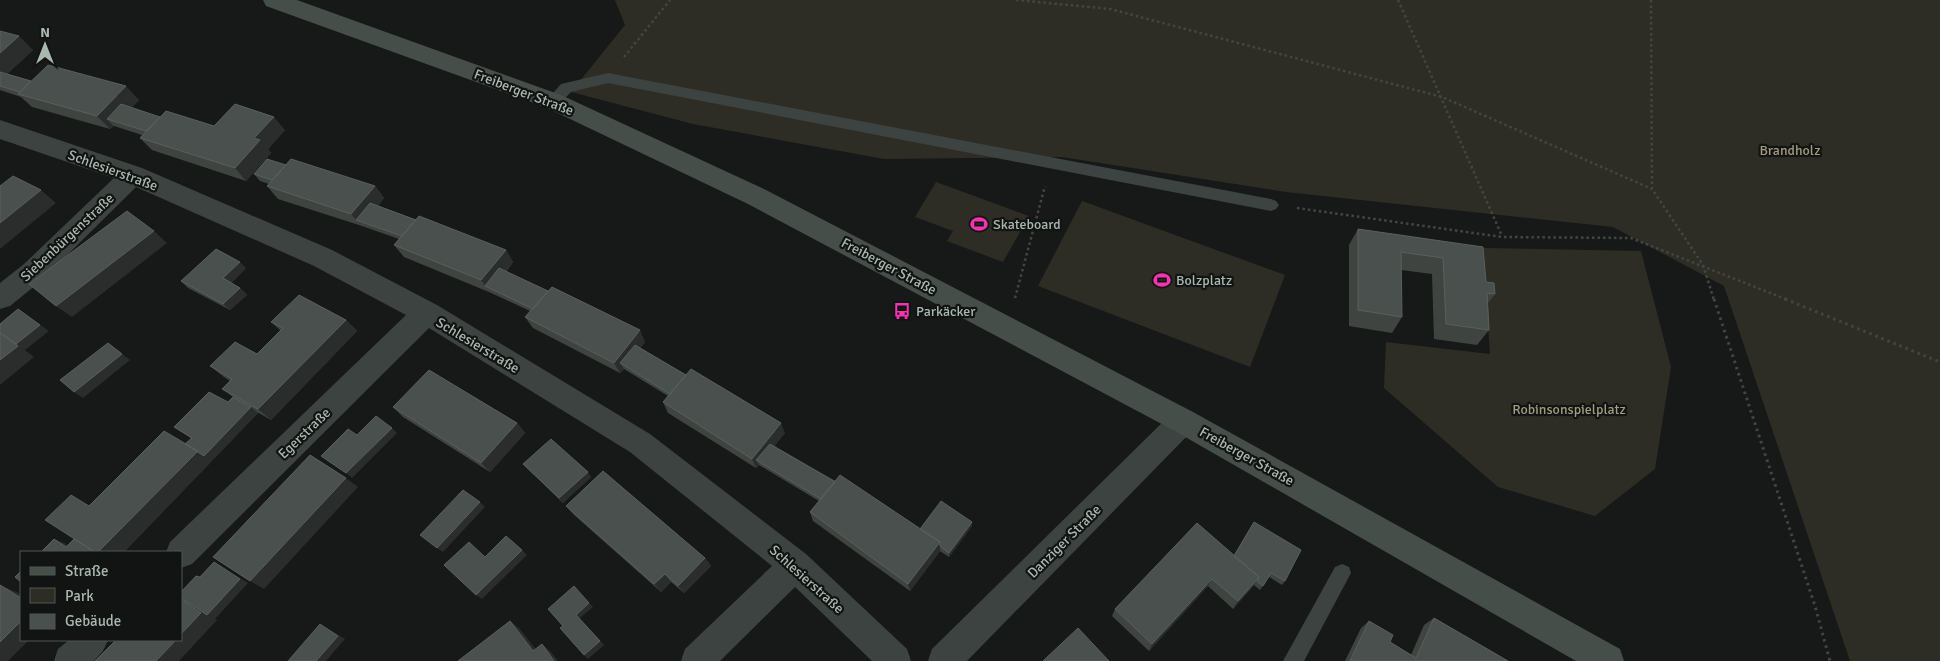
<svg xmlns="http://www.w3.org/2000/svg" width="1940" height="661" font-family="Signika,sans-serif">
<rect width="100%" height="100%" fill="#171918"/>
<path fill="#2e2d25" d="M615 0H1940V661H1850L1724 286 1613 227 1286 192 1062 157 884 159 693 124 571 92 625 25Z
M936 182 1029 216 1003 262 947 241 953 231 915 217Z
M1082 201 1285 275 1250 367 1038 286Z
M1483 248 1641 251 1671 367 1655 469 1595 516 1498 487 1384 388 1386 342 1490 354Z"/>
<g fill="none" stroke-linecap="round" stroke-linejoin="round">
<path stroke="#404743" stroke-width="2.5" stroke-dasharray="2.5 3" stroke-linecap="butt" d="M1016 0 1110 9 1442 97 1652 189
M1398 0 1502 236
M1651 0 1652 189 1703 265 1714 300
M624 57 670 0
M1297 208 1502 237 1631 238 1788 300
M1015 298 1045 186"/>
<path stroke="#404743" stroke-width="3" stroke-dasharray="2.5 4" stroke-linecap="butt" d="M1714 299 1815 606 1830 661
M1785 299 1940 362"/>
<path fill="#3d4340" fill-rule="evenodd" d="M608 73 1271 199 1276 201 1279 205 1276 209 1271 211 608 83 571 92 558 105 553 106 546 101 561 84Z
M1342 564 1349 567 1351 573 1304 661H1283L1335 567Z"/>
<path fill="#3d4340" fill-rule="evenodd" d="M0 120 142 168 332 250 437 305 650 434 806 554 907 649 911 661H872L795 587 720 661H681L685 649 772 566 630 452 429 328 192 564 181 568V552H166L170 542 406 315 314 266 136 187 42 280 10 306 0 309V283L24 264 114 178 0 139Z
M1183 408 1193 412 1197 421 1193 430 967 661H928L932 649 1173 412Z
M69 640H108L103 651 94 661H54L58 649Z"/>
<path fill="#464e49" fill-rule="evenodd" d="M263 0H297L561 95 766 190 1193 412 1620 649 1624 661H1576L1173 430 748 204 545 107 266 6Z"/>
</g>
<path fill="#3f4441" d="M0 31 33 50 7 74 31 81 139 100 131 108 160 117 214 126 285 130 268 149 271 153 246 181 152 150 140 138 142 135 114 126 110 129 32 107 21 97 0 90Z
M286 165 375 186 384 198 378 206 416 220 506 250 513 262 506 272 645 342 640 348 686 375 785 433 774 446 920 529 972 522V526L949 557 940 551 910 591 813 521 810 512 819 501 759 465 756 468 668 413 663 402 668 396 624 369 620 373 533 328 525 317 530 311 489 292 404 257 394 245 399 239 362 226 278 199 267 186 269 184 260 181 254 174Z
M1358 229 1483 247 1486 282 1495 294 1488 303 1489 330 1477 345 1434 339 1432 274 1401 270 1402 317 1392 333 1349 326V245Z
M246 268 231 283 240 288 247 295 230 310 188 288 181 281Z
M346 320 357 331 271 420 257 412 258 413 124 552H41L64 543 67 546 74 539 89 505 185 444 191 438 174 427 228 402 233 397 222 389 230 381 224 377 210 366 257 354 281 331 271 322Z
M393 407 517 423 525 433 490 472 403 417Z
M523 464 591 477 563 503Z
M566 506 705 558 711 566 684 593 671 582 661 592 574 515Z
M1254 522 1285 581 1282 585 1269 577 1260 590 1254 585 1233 609 1208 586 1149 651 1112 616 1115 609 1234 555Z
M1434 618 1508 661H1345L1361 628 1369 621 1390 642 1411 655 1424 625Z"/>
<path fill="#2a2d2c" d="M19 36 33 50 0 80V53Z
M126 86 139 100 117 122 107 119 114 126 110 129 97 116Z
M274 117 285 130 268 149 271 153 246 181 235 168 254 138Z
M375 186 384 198 365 222 356 220 351 214Z
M41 190 56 203 0 249V223Z
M154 231 167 243 72 317 56 306Z
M506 250 513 262 492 289 485 286 481 280Z
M240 262 246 268 229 285 223 278Z
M240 288 247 295 230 310 223 304Z
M18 309 49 331 25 350 21 347 34 357 0 385V333Z
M346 320 357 331 271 420 258 409Z
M640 330 645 342 626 367 620 363 624 369 620 373 614 363Z
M108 343 130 360 83 398 74 392Z
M251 407 258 413 124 552H91L198 451Z
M517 423 525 433 490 472 481 463Z
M781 423 785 433 761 463 756 460 759 465 756 468 752 459Z
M392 428 397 433 352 478 346 473Z
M588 472 591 477 563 503 559 498Z
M346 478 358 487 264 589 250 581Z
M480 502 485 507 443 552 437 548Z
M972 522V526L949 557V553Z
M54 539 64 543 75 551 66 547Z
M940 542V551L910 591 908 584Z
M522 550 527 555 482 599 476 595Z
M705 558 711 566 684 593 678 586Z
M214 562 248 583 215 619 217 620 179 661H156L176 640H181V596Z
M665 574 671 582 661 592 654 584Z
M1259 577 1253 585 1233 609 1238 601Z
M1212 579 1208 586 1149 651 1152 644Z
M0 585 21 594V598Z
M574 586 593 607 580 618 604 645 588 659 584 655 576 615Z
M21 621V640H29L8 661H0V642Z
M510 621 519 628 542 657 533 651Z
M320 624 345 639 326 661H316Z
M542 644 550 651 558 661H554Z"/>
<path fill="#4a504d" stroke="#59615c" d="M0 31 19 36 0 53Z
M48 65 126 86 97 116 18 94Z
M0 72 31 81 20 92 0 86Z
M121 104 160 117 146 131 107 119Z
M235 104 274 117 254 138 260 140 235 168 140 138 166 111 214 126Z
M267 159 286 165 272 180 254 174Z
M291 159 375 186 351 214 267 186Z
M13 176 41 190 0 223V186Z
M370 203 416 220 402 236 356 220Z
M127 211 154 231 56 306 29 284Z
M419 216 506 250 481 280 394 245Z
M1358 229 1483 247 1486 282 1494 283 1495 294 1487 293 1489 330 1446 324 1443 258 1401 252 1402 317 1358 310Z
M216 249 240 262 223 278 240 288 223 304 181 281Z
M499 268 548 291 533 309 485 286Z
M552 287 640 330 614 363 525 317Z
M299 295 346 320 258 409 222 389 232 379 210 366 235 342 257 354 283 328 271 322Z
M18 309 40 325 16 344 0 332V324Z
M0 333 18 346 0 360Z
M108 343 122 354 74 392 60 380Z
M635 345 686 375 670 394 620 363Z
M691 369 781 423 752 459 663 402Z
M429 370 517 423 481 463 393 407Z
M209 392 228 402 233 397 251 407 204 456 185 444 192 438 174 427Z
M376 416 392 428 346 473 321 456 348 429 357 435Z
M164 431 198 451 98 552H95L45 520 71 495 89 506Z
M551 439 588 472 559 498 523 464Z
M770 444 835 482 821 499 756 460Z
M310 455 346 478 250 581 213 557Z
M603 471 705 558 678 586 665 574 654 584 566 506Z
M840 475 940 542 908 584 810 512Z
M463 490 480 502 437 548 420 535Z
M941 501 972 522 949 553 940 546V542L920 529Z
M1254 522 1301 550 1285 581 1271 573 1263 586 1257 581 1259 577 1234 556Z
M1197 523 1259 577 1238 601 1212 579 1152 644 1115 609Z
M506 536 522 550 476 595 444 565 469 542 485 557Z
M54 539 66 547 74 539 93 551 91 552H41Z
M214 562 240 579 207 615 181 598V592L196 576 200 577Z
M21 571V582L15 577Z
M0 585 21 598V621L0 642Z
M574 586 589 603 576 615 600 641 584 655 560 628 563 626 548 609Z
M181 599 201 613 181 634Z
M1434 618 1508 661H1350L1369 621 1393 635 1390 642 1416 658Z
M510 621 533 651 542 644 554 661H458Z
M320 624 338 636 316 661H288Z
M1078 628 1109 661H1043Z
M116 640H176L156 661H95Z"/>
<defs>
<g id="stadium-bare" transform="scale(1.35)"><path d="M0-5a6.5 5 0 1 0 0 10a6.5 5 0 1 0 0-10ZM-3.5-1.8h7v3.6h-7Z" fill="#f433b1" stroke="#121413" stroke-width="2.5" paint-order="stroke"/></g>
<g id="bus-bare" transform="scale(1.35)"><path d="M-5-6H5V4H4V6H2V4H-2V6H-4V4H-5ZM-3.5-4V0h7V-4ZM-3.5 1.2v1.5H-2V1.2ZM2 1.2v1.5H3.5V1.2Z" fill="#f433b1" stroke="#121413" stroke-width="2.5" paint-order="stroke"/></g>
</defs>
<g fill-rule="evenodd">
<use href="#stadium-bare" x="979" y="224"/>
<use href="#stadium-bare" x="1162" y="280"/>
<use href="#bus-bare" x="902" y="311"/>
</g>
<g text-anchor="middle" stroke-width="4.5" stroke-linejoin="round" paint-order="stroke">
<g font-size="14" fill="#a9b9af" stroke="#121413">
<text transform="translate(524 92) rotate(21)" y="5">Freiberger Straße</text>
<text transform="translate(113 170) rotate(20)" y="5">Schlesierstraße</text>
<text transform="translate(67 237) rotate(-43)" y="5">Siebenbürgenstraße</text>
<text transform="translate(889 266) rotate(28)" y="5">Freiberger Straße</text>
<text transform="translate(478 345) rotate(31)" y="5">Schlesierstraße</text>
<text transform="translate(304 433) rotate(-44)" y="5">Egerstraße</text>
<text transform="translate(1247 456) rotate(29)" y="5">Freiberger Straße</text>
<text transform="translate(1064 541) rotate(-45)" y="5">Danziger Straße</text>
<text transform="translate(807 579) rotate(42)" y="5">Schlesierstraße</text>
</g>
<g font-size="14" fill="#a49b80" stroke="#121413">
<text x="1790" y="155">Brandholz</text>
<text x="1569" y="414">Robinsonspielplatz</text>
</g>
<g font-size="14" fill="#a9b9af" stroke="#121413" text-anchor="start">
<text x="993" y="229">Skateboard</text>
<text x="1176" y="285">Bolzplatz</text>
<text x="916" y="316">Parkäcker</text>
</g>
</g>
<rect x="20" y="551" width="162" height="90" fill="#121413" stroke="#4e5651"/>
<rect x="30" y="567" width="25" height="8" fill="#464e49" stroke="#4e5651"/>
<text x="65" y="576" font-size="15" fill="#a9b9af">Straße</text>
<rect x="30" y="588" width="25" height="15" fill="#2e2d25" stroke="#4e5651"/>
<text x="65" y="601" font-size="15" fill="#a9b9af">Park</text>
<rect x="30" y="614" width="25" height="15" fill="#4a504d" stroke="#4e5651"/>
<text x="65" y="626" font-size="15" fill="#a9b9af">Gebäude</text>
<g transform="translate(45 45)" stroke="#121413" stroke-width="4" paint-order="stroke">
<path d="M0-4L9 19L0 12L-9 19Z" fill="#a9b9af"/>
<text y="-8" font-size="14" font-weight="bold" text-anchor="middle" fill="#a9b9af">N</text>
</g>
</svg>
